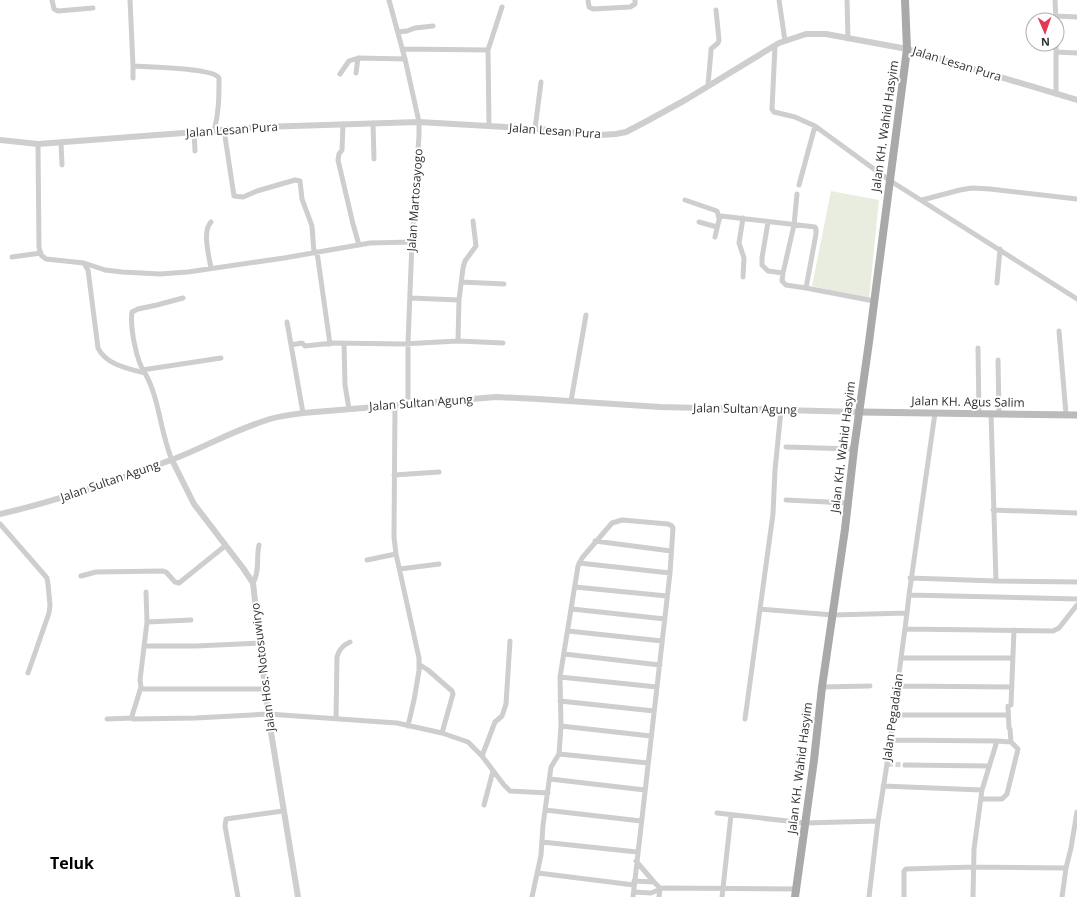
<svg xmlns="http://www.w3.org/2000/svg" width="1077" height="897" font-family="'Open Sans',sans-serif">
<rect width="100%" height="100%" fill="#fff"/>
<path fill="#e8eddf" d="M831 191 879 200 869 299 812 286Z"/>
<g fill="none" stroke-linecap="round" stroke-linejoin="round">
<path stroke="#d6d6d6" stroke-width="5" stroke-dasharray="5 2.5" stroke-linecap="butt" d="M888 764 905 765"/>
<path stroke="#cecece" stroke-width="5" d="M52 0 54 9 58 11 93 8
M130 0 133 66
M389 0 405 59 419 122V135L412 242 408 343V404
M588 0 589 7 593 9 630 7 635 4V0
M779 0 785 41
M847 0 848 39
M1055 0 1056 20
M1056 16 1077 17
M398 32 407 31 415 28 433 26
M1056 44V94
M775 46 772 109 774 112 795 117 815 126 889 180 1077 299
M403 49 488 50 502 7
M488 50 489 126
M1056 52 1077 53
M356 73 358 58 405 59
M340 74 349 61 358 58
M133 78V66C147 67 214 68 219 78 219 97 219 113 214 131
M708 85 711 51V49L718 43 719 40 716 10
M373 123 374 159
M343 124 342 150 339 154 338 160 353 224 359 245
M535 129 541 82
M224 130 234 196 243 197 257 191 295 180 300 181 302 199 312 226 314 253
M194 132 195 151
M61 143 62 165
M38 144 39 247 41 255 46 259 84 263 88 270 98 348C106 365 129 369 145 373 160 400 160 432 172 460
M799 185 815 126
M797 194 794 225 783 273 782 281 786 285 806 288
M685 200 717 211 719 218
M922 200 960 190 972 188 990 189 1077 199
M699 222 717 227
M768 222 762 258V265L768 271 783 273
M715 237 719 220 721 216 815 227 816 229V234L806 288 874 301
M317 252 330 344
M12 257 41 253
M84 263 105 270 122 272 160 274 188 272 284 258 370 243 412 242
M211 268C209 256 202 231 211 222
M743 277 744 258 739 243 743 218
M461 282 504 284
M997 283 1000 249
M410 298 459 300
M287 322 303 413
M1059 331 1066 414
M458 341 459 300 463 268 465 261 476 246 473 221
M344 343 345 385 349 409
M291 345 302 343 305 346 333 343 402 344 458 341 503 343
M978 348 979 413
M998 360 999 413
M142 370 221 358
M145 373C136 361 130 327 132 312L138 309 157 305 183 298
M571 401 586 315
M395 406 394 537 396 554 419 658V671L414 700 408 726
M991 413 996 581
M786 447 854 449
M394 475 439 472
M786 500 848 503
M993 510 1077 513
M0 524 41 571 47 578 48 584 50 605 49 613 28 673
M595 541 671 551
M367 560 396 554
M579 563 670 573
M400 569 439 564
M81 576 96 572 163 571 166 572 175 582 179 583 225 546
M910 578 996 581 1077 582
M253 583C260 571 256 558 259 545
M575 587 667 596
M146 592 147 622 140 680 141 687 142 689H264
M909 595 935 413
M572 609 665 619
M760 609 773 514 775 470 781 410
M907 613 909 595 1077 599
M147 622 191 620
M905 629 1053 631 1059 628 1077 605
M568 631 662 641
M144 646H196L260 643
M564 654 660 665
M901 658H1013
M420 665 428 670 452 691 453 694 442 733
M560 677 657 687
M897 686 1012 687
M141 687 132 716 133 719 196 718 268 714 397 723 442 733 468 742 482 756 504 785 510 791 548 793
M822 687 870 686
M560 701 654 711
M893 715H1008
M107 719 132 718
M336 719 337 657C339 649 343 645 350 642
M561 726 651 736
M889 740 997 741
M559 754 648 763
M482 756 495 722 502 716 506 704 510 641
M905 765 989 766
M550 779 645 790
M883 786 982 790
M981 799H1002L1007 794 1018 749 1011 742
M484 805 493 771
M545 810 641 821
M717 813 805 823 878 821 887 764 907 613 833 615 760 609 745 719
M542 842 637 852
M636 861 654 882
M538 873 634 885
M634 881 654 882 660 888
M634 892 651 893 663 888 796 889
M238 897 225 826 226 819 283 811
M532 897 541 855 543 825 551 767 559 754 561 726 560 677 578 566 582 558 612 523 622 520 668 524 672 526 673 528 670 573 633 897
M659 897 660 888
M722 897 731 815
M869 897 878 821
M904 897V871L906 869 973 867 1066 868
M973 897 974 849 982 790 997 741 1011 742 1010 729 1009 728 1008 706 1011 705 1014 630
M1062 897 1066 868 1071 848 1077 812"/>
<path stroke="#cecece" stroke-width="6" d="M0 140 38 144 262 127 419 122 538 129 600 135 616 134 626 132 647 121 687 99 779 43 806 34H826L907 49 1077 100
M172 460 194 504 243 568 253 583 268 714 298 897
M0 514C58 501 115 481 171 460 203 448 232 431 264 421 277 416 290 415 303 413L496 397 538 399 660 407 860 412"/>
<path stroke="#bbb" stroke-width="7" d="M860 412 1077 415"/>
<path stroke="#a9a9a9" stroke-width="8" d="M795 897 814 760 822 687 845 529 854 449 869 342 907 49 905 0"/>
</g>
<g text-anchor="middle" stroke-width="4" stroke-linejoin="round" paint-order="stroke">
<g font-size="12" fill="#313131" stroke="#fff">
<text transform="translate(957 64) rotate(17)" y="4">Jalan Lesan Pura</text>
<text transform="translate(885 126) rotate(-82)" y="4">Jalan KH. Wahid Hasyim</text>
<text transform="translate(232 130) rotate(-4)" y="4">Jalan Lesan Pura</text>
<text transform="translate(555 131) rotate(4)" y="4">Jalan Lesan Pura</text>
<text transform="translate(415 200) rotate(-86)" y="4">Jalan Martosayogo</text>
<text transform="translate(968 402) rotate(1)" y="4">Jalan KH. Agus Salim</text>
<text transform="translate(421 403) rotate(-4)" y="4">Jalan Sultan Agung</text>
<text transform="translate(745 409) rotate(1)" y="4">Jalan Sultan Agung</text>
<text transform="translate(843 447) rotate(-83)" y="4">Jalan KH. Wahid Hasyim</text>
<text transform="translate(110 481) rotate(-19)" y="4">Jalan Sultan Agung</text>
<text transform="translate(263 667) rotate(-97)" y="4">Jalan Hos. Notosuwiryo</text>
<text transform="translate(893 717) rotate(-82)" y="4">Jalan Pegadaian</text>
<text transform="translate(800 768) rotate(-83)" y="4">Jalan KH. Wahid Hasyim</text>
</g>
<g font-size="16" font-weight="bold" fill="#000" stroke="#fff">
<text x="72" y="869">Teluk</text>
</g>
</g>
<g transform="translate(1045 32) rotate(178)"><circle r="19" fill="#ffffff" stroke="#adadad"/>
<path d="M0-3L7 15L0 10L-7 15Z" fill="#e33853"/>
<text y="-6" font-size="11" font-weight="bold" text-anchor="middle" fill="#313131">N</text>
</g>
</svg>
